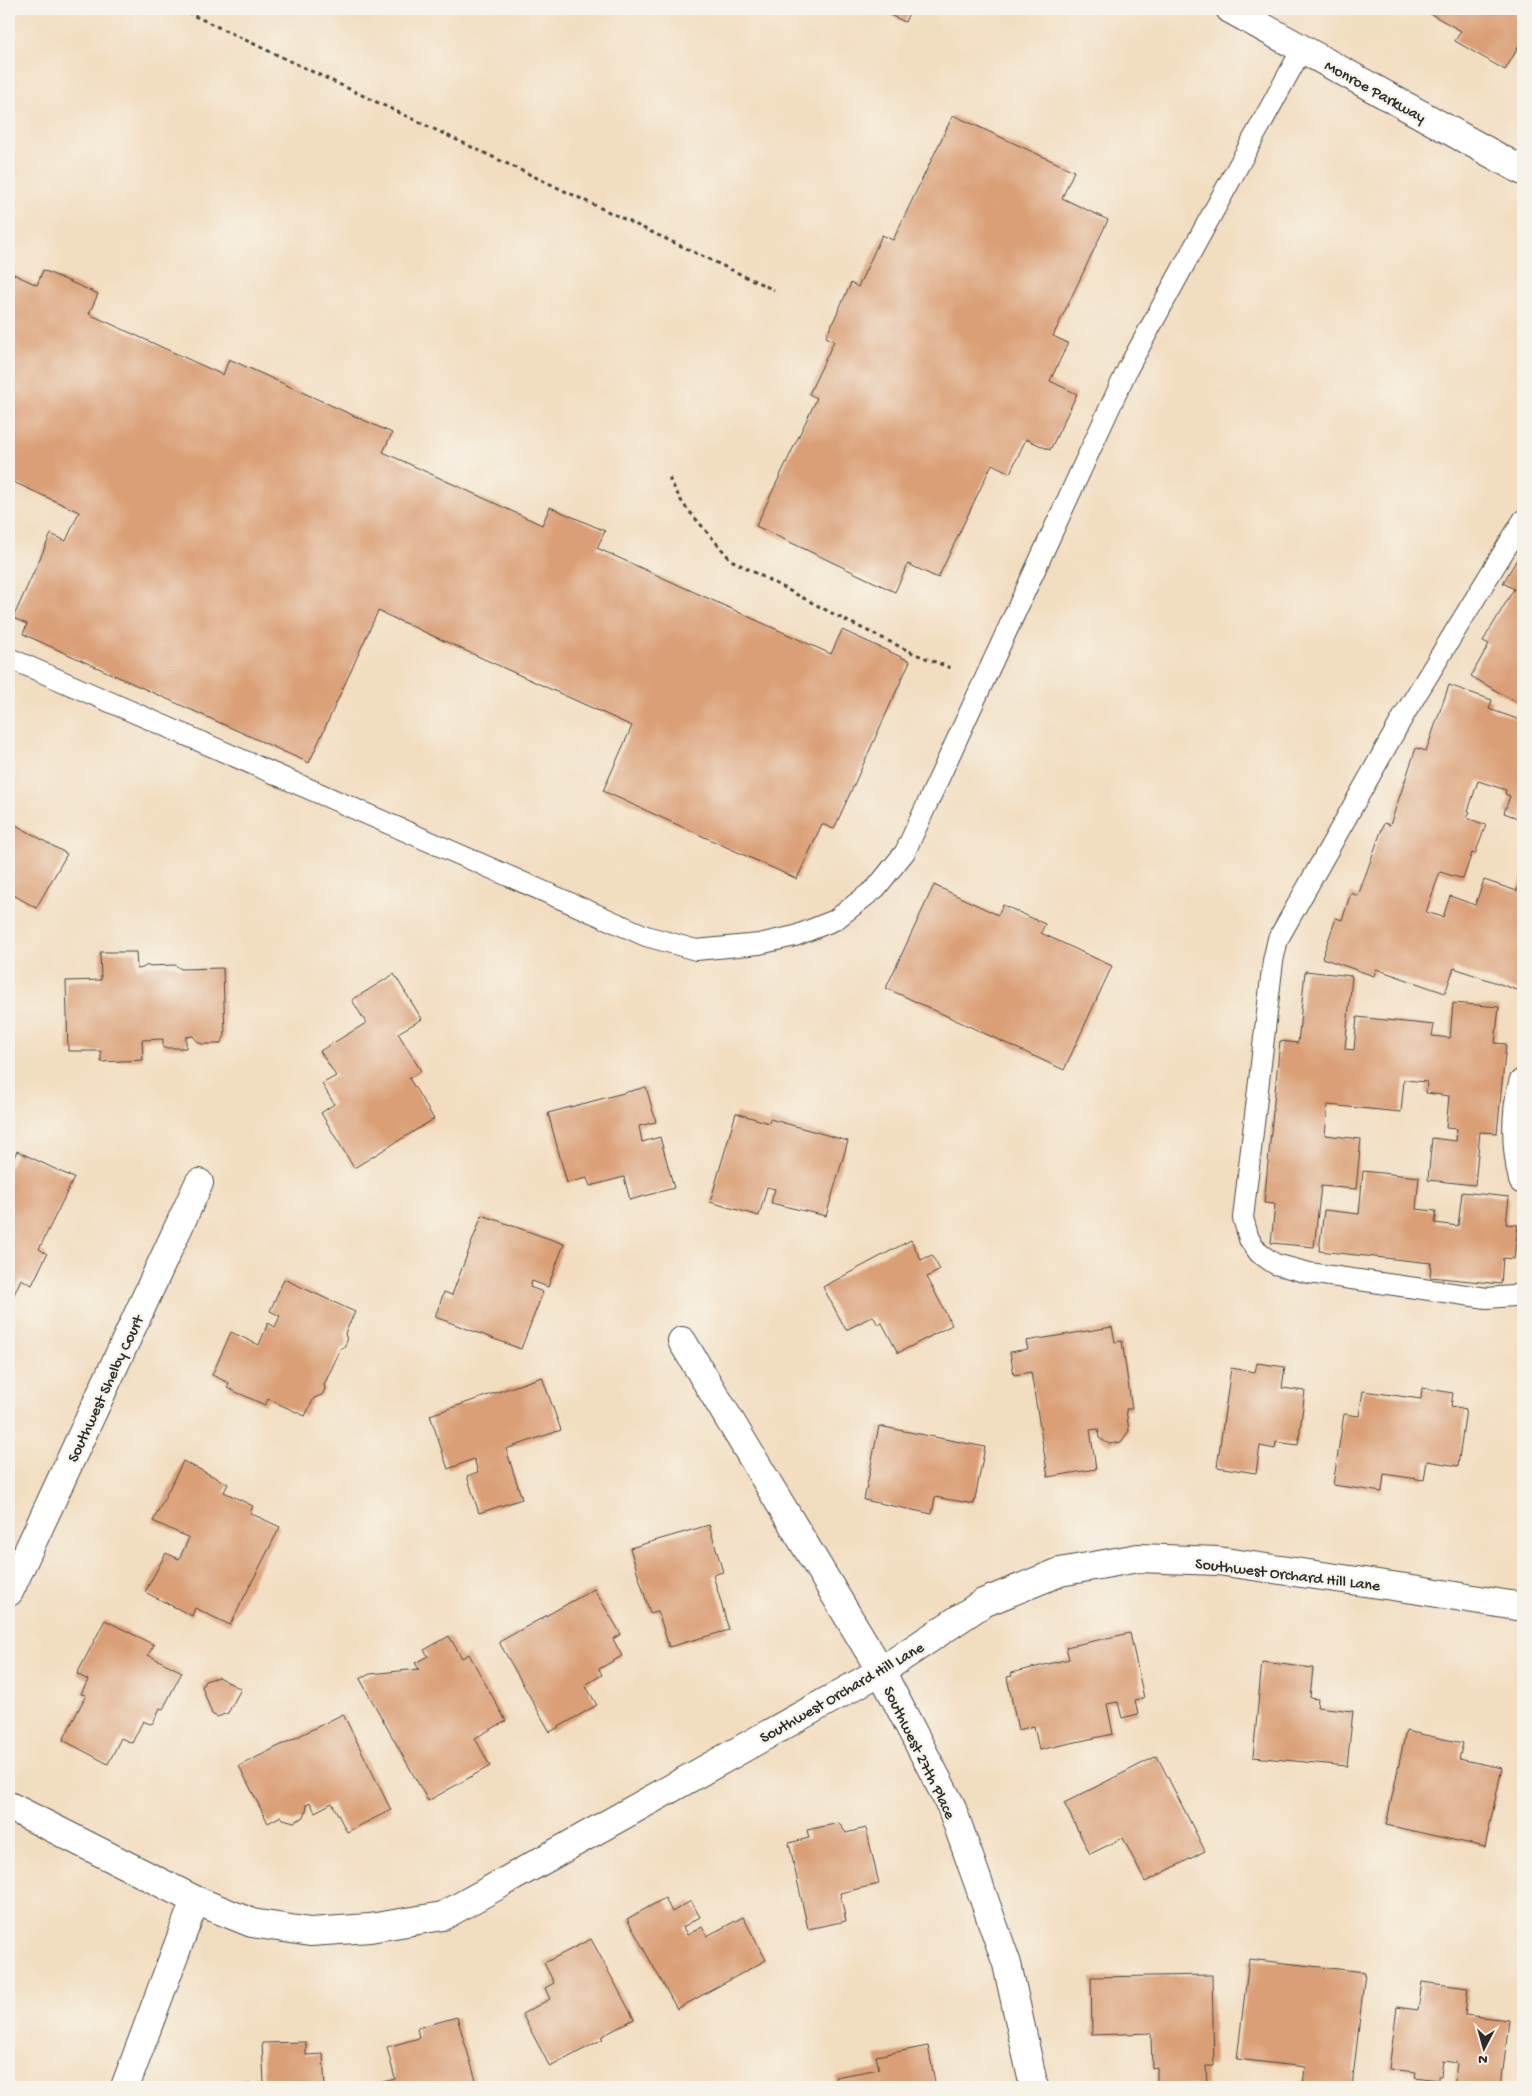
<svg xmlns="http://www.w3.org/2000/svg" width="1532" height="2096" font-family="'Gochi Hand',sans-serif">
<rect width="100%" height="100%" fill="#f7f3e8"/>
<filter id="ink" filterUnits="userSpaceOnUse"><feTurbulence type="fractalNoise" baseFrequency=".02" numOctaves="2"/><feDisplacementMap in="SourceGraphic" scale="10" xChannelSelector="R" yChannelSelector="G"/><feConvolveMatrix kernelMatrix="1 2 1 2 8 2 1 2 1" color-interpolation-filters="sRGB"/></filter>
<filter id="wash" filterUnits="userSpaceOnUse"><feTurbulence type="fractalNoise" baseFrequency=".0096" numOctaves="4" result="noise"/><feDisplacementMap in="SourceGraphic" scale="20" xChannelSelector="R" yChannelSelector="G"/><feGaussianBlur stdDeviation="1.12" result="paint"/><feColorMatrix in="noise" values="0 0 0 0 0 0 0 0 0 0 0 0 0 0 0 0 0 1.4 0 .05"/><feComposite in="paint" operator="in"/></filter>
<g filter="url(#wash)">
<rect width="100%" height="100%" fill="#f2ddc0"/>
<g id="blocks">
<path fill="#da9f76" d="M877 9H911L905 22Z
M1422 9H1523V39L1505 70 1455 41 1461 31Z
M953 115 1074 171 1062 198 1108 220 1053 336 1068 343 1050 381 1077 394 1050 450 1026 439 1010 473 992 464 938 578 908 564 895 592 756 526 817 398 809 394 834 341 826 337 851 283 858 287 882 235 893 240Z
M43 270 98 294 89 314 223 375 229 359 392 433 383 452 542 525 550 507 605 531 597 548 831 654 842 630 910 661 834 829 822 824 797 879 603 791 632 726 378 611 309 763 23 634 27 624 13 618 51 534 66 541 79 512 9 480V272L37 285Z
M1523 549V696L1519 704 1471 676 1489 644 1483 641 1514 589 1503 583Z
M1449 685 1492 700 1489 709 1523 721V820L1504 813 1510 796 1505 794 1506 790 1478 781 1468 811 1470 812 1467 818 1486 825 1475 854 1472 853 1463 879 1440 872 1426 912 1443 917 1450 896 1475 905 1484 880 1517 891 1523 873V992L1454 968 1445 993 1376 969 1374 976 1322 958 1336 918 1342 920 1351 893 1358 896 1384 823 1390 825 1416 748 1426 751Z
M9 821 67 854 36 908 12 894 9 899Z
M934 885 998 915 1003 905 1045 924 1041 933 1112 966 1064 1070 886 988Z
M100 952H136L137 969 143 968 145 966 175 965 181 969 223 968 225 1036 220 1044H202L198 1042 193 1036 186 1037V1048H163V1039L142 1040 143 1060 101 1062V1051H68L66 981 101 980Z
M1305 971 1352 976 1345 1049 1354 1050 1357 1017 1434 1025 1432 1036 1450 1038 1453 1003 1499 1007 1495 1043 1506 1044 1497 1133 1480 1132 1475 1185 1428 1180 1432 1138 1456 1141 1457 1129 1446 1128 1449 1096 1426 1093 1427 1082 1404 1080 1401 1112 1328 1105 1325 1135 1361 1139 1356 1189 1321 1186 1314 1247 1271 1243 1275 1204 1264 1203 1280 1041 1298 1043Z
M394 974 422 1019 398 1033 421 1071 409 1078 434 1119 354 1168 321 1113 334 1104 322 1084 336 1076 320 1051 366 1023 352 1000Z
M646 1087 656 1122 639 1126 642 1142 660 1137 674 1188 630 1200 624 1177 590 1186 587 1178 567 1183 548 1113Z
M736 1113 769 1123 770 1119 848 1141 826 1216 771 1203 775 1189 767 1187 759 1216 710 1202Z
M17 1151 74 1178 39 1249 47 1254 32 1285 21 1279 9 1306V1168Z
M1363 1171 1419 1177 1416 1209 1436 1211 1435 1223 1458 1226 1462 1192 1509 1197 1506 1224 1518 1225 1514 1259 1503 1258 1501 1284 1430 1277 1431 1263 1319 1251 1324 1210 1359 1214Z
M482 1215 564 1244 548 1287 532 1281 530 1287 543 1292 521 1349 435 1317 444 1292 452 1295Z
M911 1240 921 1260 932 1255 940 1270 927 1277 952 1325 898 1353 882 1323 878 1325 873 1316 846 1330 823 1287Z
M284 1279 355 1312 345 1333 347 1341 344 1347 341 1348 324 1385 325 1389 322 1395 314 1398 305 1416 268 1399 265 1405 227 1388 229 1383 212 1375 231 1332 259 1345 268 1323 275 1327 280 1316 270 1311Z
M1112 1327 1115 1342 1122 1341 1132 1409H1126L1129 1431 1121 1442 1109 1444 1099 1438 1098 1429 1090 1430 1096 1469 1048 1477 1031 1372 1014 1375 1010 1352 1028 1349 1026 1341Z
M1257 1363 1285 1367 1282 1388 1305 1391 1298 1445 1276 1442 1275 1449 1260 1446 1256 1473 1217 1467 1231 1368 1255 1372Z
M542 1377 561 1430 506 1449 522 1499 479 1513 467 1476 478 1472 474 1459 448 1469 430 1415Z
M1422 1388 1453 1393 1451 1406 1466 1409 1458 1466 1427 1461 1424 1480 1384 1474 1382 1492 1333 1485 1344 1414 1359 1416 1363 1391 1421 1399Z
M879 1426 985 1447 974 1504 935 1497 932 1514 864 1500Z
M183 1461 228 1484 224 1492 253 1506 250 1513 280 1527 230 1625 195 1608 192 1616 145 1592 166 1553 179 1559 189 1538 153 1521Z
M709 1525 723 1572 713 1575 729 1630 669 1647 658 1611 650 1613 630 1548Z
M594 1589 621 1634 613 1639 622 1656 599 1669 602 1675 585 1685 597 1705 550 1732 499 1642Z
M105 1620 154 1645 148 1655 182 1672 163 1709 160 1708 153 1723 150 1724 143 1721 132 1743 121 1738 108 1764 63 1740 86 1695 81 1694 88 1680 77 1674Z
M1130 1633 1144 1698 1135 1700 1138 1714 1122 1718 1118 1702 1107 1704 1113 1734 1039 1750 1034 1726 1018 1730 1007 1677 1012 1676 1011 1673 1069 1659 1066 1647Z
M449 1636 462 1658 469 1654 506 1721 475 1738 490 1766 428 1801 360 1679 370 1674 419 1669 415 1663 428 1656 424 1650Z
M1262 1662 1313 1668 1310 1698 1318 1699 1317 1707 1353 1711 1347 1766 1253 1757Z
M218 1677 241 1689 228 1713 217 1717 212 1714 202 1687 205 1681Z
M343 1714 391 1810 347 1832 332 1803 315 1812 310 1802 306 1805 307 1807 304 1817 294 1822 283 1819 281 1816 268 1823 239 1766Z
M1406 1731 1463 1743 1459 1759 1502 1768 1485 1847 1386 1825Z
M1157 1756 1205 1851 1145 1882 1123 1838 1090 1854 1064 1803Z
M839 1823 846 1833 866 1828 879 1884 840 1893 846 1921 808 1929 789 1843 809 1838 807 1830Z
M665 1898 672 1912 691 1901 700 1917 683 1927 687 1935 702 1927 707 1936 743 1917 766 1960 677 2009 627 1919Z
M591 1939 634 2019 601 2037 603 2039 550 2067 522 2014 550 1999 545 1988 554 1983 544 1963Z
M1249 1959 1365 1972 1352 2087 1303 2085 1305 2067 1237 2059Z
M1212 1975 1214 2066H1206L1207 2085 1157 2086V2067L1152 2068 1151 2033 1092 2035 1091 1977Z
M1422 1982 1468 1988 1465 2015 1509 2020 1501 2087H1454L1457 2063 1443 2061 1441 2076H1438V2080L1415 2077 1416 2072 1389 2069 1397 2007 1418 2010Z
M457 2017 478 2087H377L376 2084 395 2079 387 2047 419 2038 417 2028Z
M306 2042V2055L323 2054 325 2087H233V2085L264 2083 262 2043Z
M928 2046 936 2087H837L835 2077 879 2069 876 2056Z"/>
</g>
</g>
<g filter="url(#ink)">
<use href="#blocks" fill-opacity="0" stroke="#494641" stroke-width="1"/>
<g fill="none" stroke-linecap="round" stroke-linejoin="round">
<g stroke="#494641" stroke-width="22">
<path id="service" d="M1523 520 1407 710 1278 939 1273 961 1243 1218 1249 1239 1259 1253 1275 1264 1309 1273 1487 1298 1513 1296 1523 1292
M9 658 646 936 696 950 759 944 795 936 835 920 876 888 905 852 1128 368 1302 49"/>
</g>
<g stroke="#494641" stroke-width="30">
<path id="minor" d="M1523 1083C1515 1114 1516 1149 1523 1180
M682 1341 881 1671 951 1806 1007 1964 1034 2087
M9 1592 199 1183
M9 1806 195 1900 252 1923 310 1932 370 1928 443 1916 881 1671 983 1603 1060 1572 1138 1558 1218 1561 1413 1589 1516 1606
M125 2087 195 1900"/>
</g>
<g stroke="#494641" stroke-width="30">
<path id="tertiary" d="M1230 9 1523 171"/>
</g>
<path stroke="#494641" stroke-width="3" stroke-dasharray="4 4" stroke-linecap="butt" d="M180 9 774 290
M669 478 683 504 731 560 845 620 913 653 953 669"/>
<use href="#service" stroke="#fff" stroke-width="20"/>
<use href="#minor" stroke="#fff" stroke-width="28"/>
<use href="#tertiary" stroke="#fff" stroke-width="28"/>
</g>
</g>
<g text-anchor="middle" stroke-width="4.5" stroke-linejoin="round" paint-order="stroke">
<g font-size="16" fill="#2b2b2b" stroke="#f7f3e8">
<text transform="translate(1376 90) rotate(29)" y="6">Monroe Parkway</text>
<text transform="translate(104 1388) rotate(-65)" y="6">Southwest Shelby Court</text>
<text transform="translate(1288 1573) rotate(7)" y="6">Southwest Orchard Hill Lane</text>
<text transform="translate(841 1691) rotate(-30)" y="6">Southwest Orchard Hill Lane</text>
<text transform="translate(921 1752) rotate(64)" y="6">Southwest 27th Place</text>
</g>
</g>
<rect width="1532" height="2096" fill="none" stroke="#f7f3e8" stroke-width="30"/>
<g transform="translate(1484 2048) rotate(186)" stroke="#f7f3e8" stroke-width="4" paint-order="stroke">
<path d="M0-4L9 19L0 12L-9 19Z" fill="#2b2b2b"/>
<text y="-8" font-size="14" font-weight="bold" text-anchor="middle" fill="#2b2b2b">N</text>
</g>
</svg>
